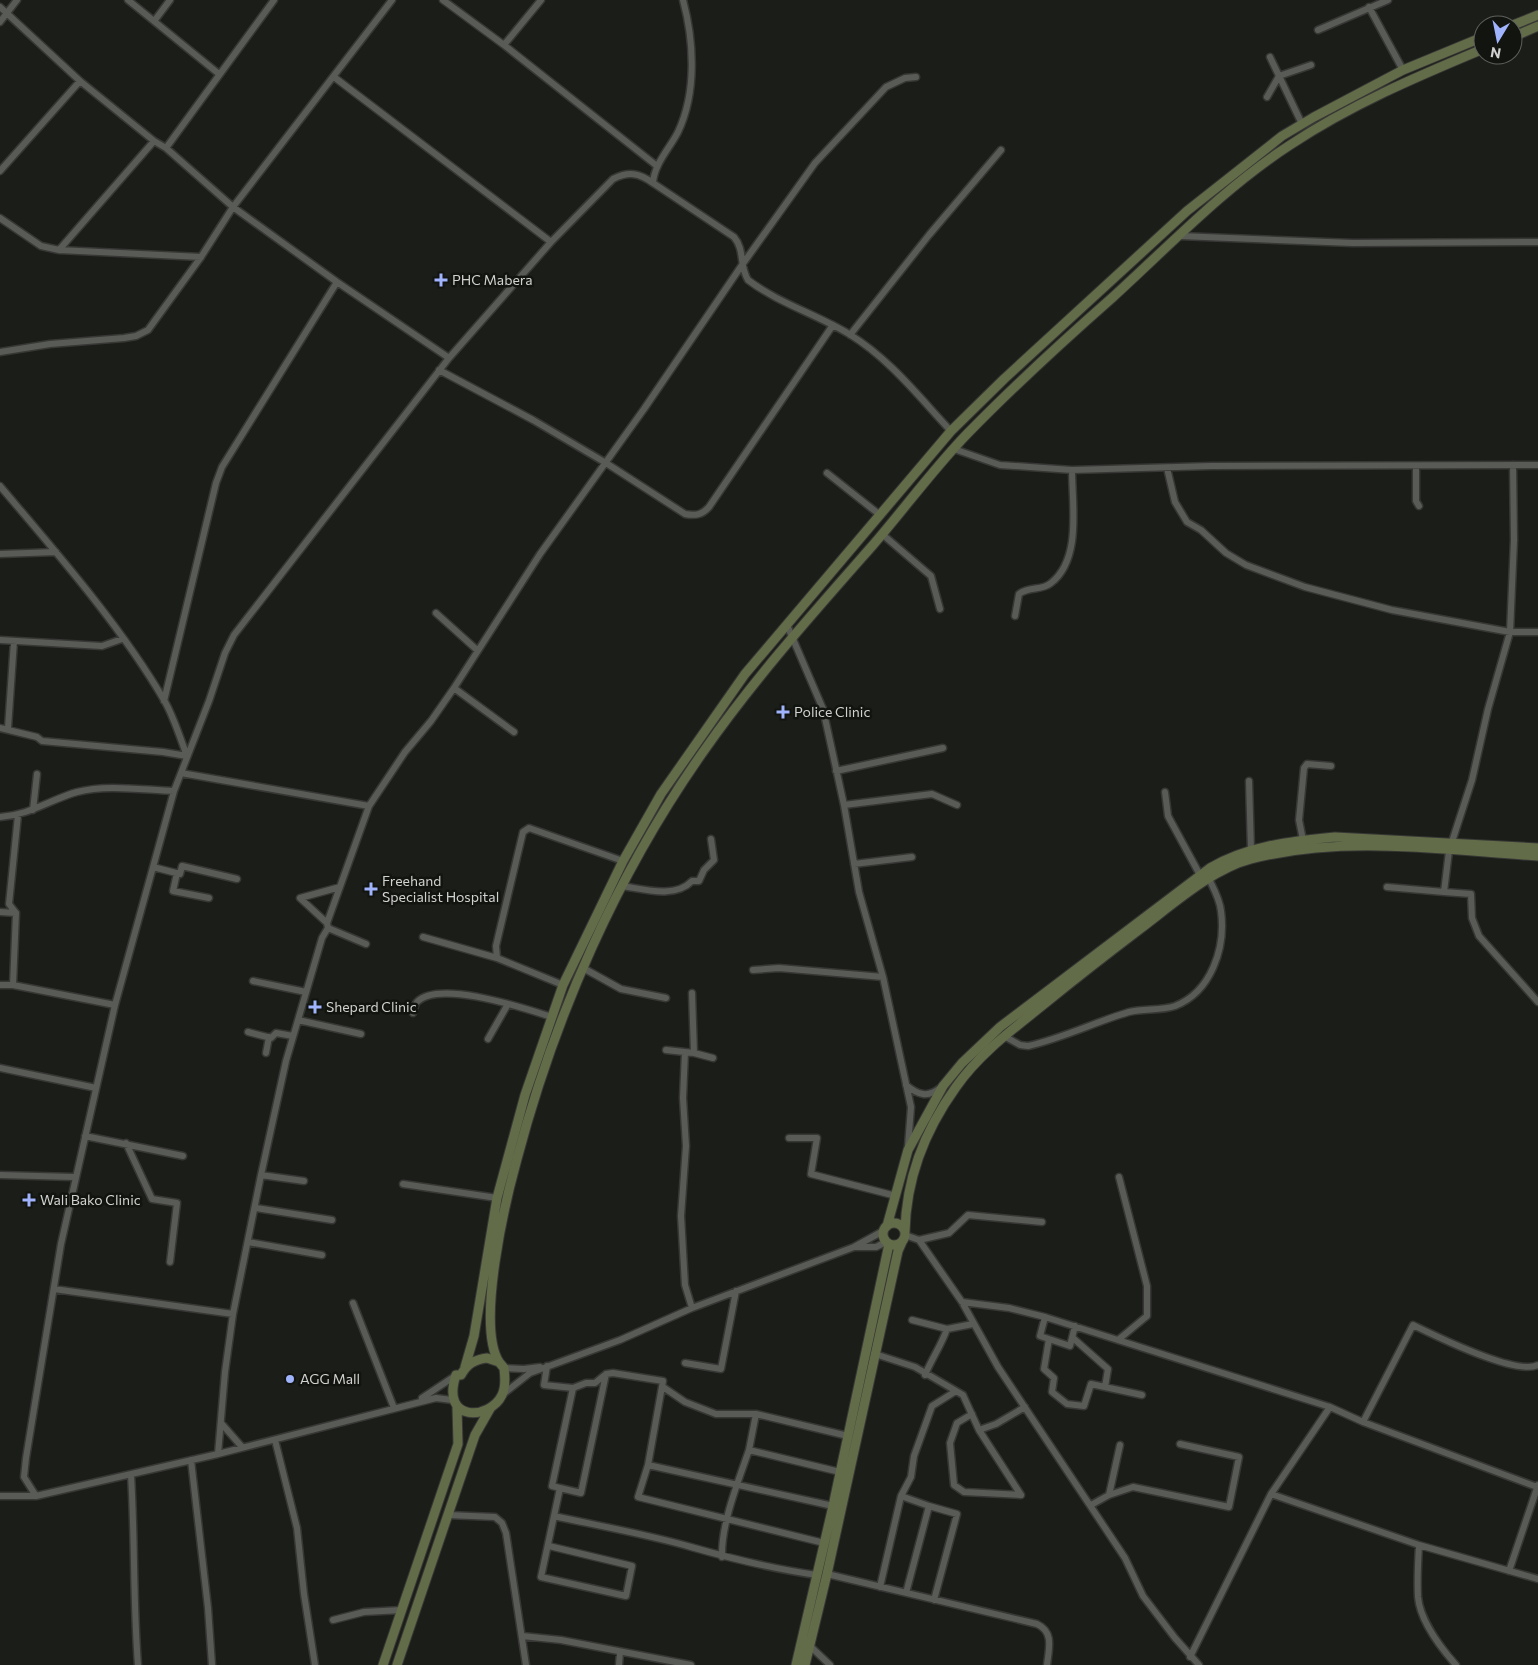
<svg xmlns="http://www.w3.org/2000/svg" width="1538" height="1665" font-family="Commissioner,sans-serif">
<rect width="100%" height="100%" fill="#1b1d19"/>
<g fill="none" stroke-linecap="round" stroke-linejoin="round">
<g stroke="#373835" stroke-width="9">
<path id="street" d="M128 0 219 74
M443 0 504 45 657 166
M683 0C694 41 697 92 678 132 670 148 654 164 653 183L734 237C745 250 739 265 748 280 778 303 816 314 849 334 890 359 919 397 951 431
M0 7 80 81 154 141 166 148 233 207 337 282 449 358
M1369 7 1403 70
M155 20 170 0
M0 22 17 0
M1318 30 1388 0
M504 45 541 0
M1270 57 1302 124
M334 77 551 242
M1267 97 1279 76 1311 65
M166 148 274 0
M0 171 80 81
M0 218 41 246 59 250 201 257
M1180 236 1353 243 1538 242
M59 250 154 141
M850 335 929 235 1001 150
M0 352 50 344 124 338 136 336 148 330 201 257 233 207 392 0
M439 370 533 420 606 463 685 514C695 516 702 515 709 507L833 325
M954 449 1000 465 1072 470 1211 466 1538 465
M1416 466V501L1419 506
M1167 468 1175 502 1187 522 1201 530 1226 553 1246 565 1305 587 1392 610 1510 632H1538
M827 473 880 515
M0 486C55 551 121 626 164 700 174 717 180 738 187 756
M882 534 931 576 940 609
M0 554 56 552
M436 613 477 650
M1015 616 1019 594C1029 586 1042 591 1051 583 1082 559 1072 504 1072 470
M787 625 823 709 844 805 859 892 883 977 911 1107 908 1146
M0 640 102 646 122 639
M454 688 514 732
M164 701 216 483 222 467 337 282
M0 728 37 737 42 741 163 752 187 756
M8 728 14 641
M836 771 943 748
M181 773 369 806
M1249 781 1251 850
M1165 792 1168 816 1200 875
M844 805 932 794 957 805
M33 810 37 774
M18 815 9 904 16 913 13 985 115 1005
M0 817C30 815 49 800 77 792 107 784 143 790 174 791
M1303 840 1299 820 1304 768 1307 764 1331 766
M854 864 912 857
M153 867 180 874 182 866 237 879
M177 873 173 891 209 898
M622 886C643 889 675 899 692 881H699L704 870 714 860 711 839
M1387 887 1444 892 1449 851 1472 780 1488 709 1510 632 1514 540 1513 465
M1444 892 1471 894 1472 918 1479 936 1538 1002
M0 912 16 913
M327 923 300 898 340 887
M328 928 366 944
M423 937 497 958 563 985
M497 958 496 946 523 832 529 828 623 861
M583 968 621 989 666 998
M753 970 779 968 883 977
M253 981 306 992
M0 985H13
M692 993 694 1053
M413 1013C414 1009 415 1004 417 1002 439 979 526 1009 552 1017
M298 1020 361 1034
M248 1032 271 1038 276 1033 293 1036
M1004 1036 1020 1045 1028 1046C1063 1038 1095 1022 1129 1012 1144 1008 1161 1011 1175 1006 1211 992 1226 948 1221 911 1220 900 1214 889 1209 879
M488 1039 508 1004
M666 1050 694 1053 713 1058
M685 1052 683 1098 686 1146 681 1216 685 1285 692 1308
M266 1053 269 1037
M0 1068 96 1088
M906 1085C918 1095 928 1098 940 1088
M85 1136 183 1156
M789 1138H817L811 1174 896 1196
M126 1143 152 1199 177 1203 170 1262
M0 1175 74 1177
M261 1175 304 1181
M403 1184 497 1198
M256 1208 332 1220
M905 1235 919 1240 962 1302 998 1367 1125 1558 1143 1596 1175 1638 1199 1665
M919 1240 949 1233 968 1215 1042 1222
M248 1242 322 1255
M856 1247H876L886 1242
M54 1289 233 1314
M962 1302 1009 1308 1045 1317 1330 1407 1363 1422 1537 1487
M353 1303 394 1408
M1045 1317 1040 1336 1070 1346 1075 1326
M912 1320 947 1329
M1073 1338 1108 1369 1105 1387
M1049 1339 1044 1369 1054 1378 1052 1392 1067 1404 1084 1406 1091 1384 1142 1395
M1118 1340 1147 1316V1286L1119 1177
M875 1354 915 1367 963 1395 979 1430 1021 1495
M685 1363 721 1369 736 1291
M547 1366 544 1385 573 1388 586 1383H595L606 1374 613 1373 663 1381 648 1465 638 1497 824 1543
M504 1368 524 1369 540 1367
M925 1375C932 1358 941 1346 947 1329L973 1324
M663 1387 685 1402 716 1414H756L848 1436
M502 1395 530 1373 620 1340 692 1308 854 1247 885 1230
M422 1398 455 1376
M756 1414 749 1450 840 1472
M972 1414 957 1423 950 1443 954 1485 964 1492 1021 1495
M1363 1422 1413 1325C1436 1336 1516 1376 1538 1365
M221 1423 242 1447
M979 1430 996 1424 1025 1407
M275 1440 297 1528 304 1594 315 1665
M218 1454 225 1372 233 1314 261 1175 286 1061 322 938 328 928 327 923 369 806 405 752 431 721 454 688 540 554 644 409 742 265 815 163 886 87 905 78 916 77
M191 1460 208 1608 212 1665
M648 1465 833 1506
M131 1475C135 1538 133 1602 138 1665
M560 1488 552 1486 573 1388
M1271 1494 1419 1545 1538 1579
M1109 1495 1120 1445
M0 1496H36L218 1454 436 1398 452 1400
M36 1496 24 1477 26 1458 61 1244 115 1005 174 791 209 701 225 653 234 635 449 358 551 242 613 179C629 171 639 173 653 183
M901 1496 929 1506 906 1593
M1091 1505 1109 1495 1133 1487 1229 1507 1239 1457 1180 1444
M929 1506 957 1514 934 1600
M448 1515 495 1517 502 1523 506 1533 526 1665
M554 1516C599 1526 646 1534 691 1547 733 1559 774 1569 817 1575
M1419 1545C1418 1562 1417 1580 1418 1597 1420 1620 1441 1648 1456 1665
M549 1546 632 1566 626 1596 541 1577 560 1488 581 1493 606 1374
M722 1557C721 1524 738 1482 749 1450
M1509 1571 1538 1485
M827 1574 1037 1624C1054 1632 1049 1648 1047 1665
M880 1587 901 1496 911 1477 914 1456 932 1406 956 1391
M333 1620 364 1612 402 1610
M522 1636 561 1640 691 1665
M810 1646 830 1665
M1190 1657 1271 1494 1330 1407
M619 1665 620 1652"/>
</g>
<g stroke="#373835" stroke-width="11">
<path id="secondary" d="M1513 25 1538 15
M1513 37 1538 26
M883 1234a11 11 0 1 1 22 0a11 11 0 1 1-22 0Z
M887 1226 908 1150 943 1086 962 1063 1000 1027 1210 868C1248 846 1291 841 1335 837L1538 848
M905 1232C906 1178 925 1130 956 1087 979 1054 1012 1030 1043 1005 1075 979 1107 954 1140 929 1172 905 1212 869 1251 859 1344 835 1443 850 1538 856
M487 1358 499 1362 504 1368C505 1376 506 1387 502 1395 490 1420 440 1423 456 1375H461C466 1365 476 1359 487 1358Z
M499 1362C476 1325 505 1202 517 1159 555 1015 617 874 703 752 754 679 814 612 873 545 905 508 934 468 968 433 1014 386 1063 341 1113 297 1170 245 1225 187 1290 145 1350 105 1416 77 1483 49
M465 1367 474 1336 497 1198 525 1095 563 985 623 861 661 794 745 674 951 431 1004 379 1187 211 1282 136 1314 117 1403 70 1483 37
M383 1665 458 1444 457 1407
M397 1665 475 1435 491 1407
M796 1665 833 1506 889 1244
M805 1665 827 1574 898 1251 902 1242"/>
</g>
<use href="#street" stroke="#595b56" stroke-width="6"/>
<use href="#secondary" stroke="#636c49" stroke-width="9"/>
</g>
<g fill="#a0b3fd" stroke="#121410" stroke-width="2">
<path d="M438.5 272.5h5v5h5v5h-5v5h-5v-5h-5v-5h5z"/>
<path d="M780.5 704.5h5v5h5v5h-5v5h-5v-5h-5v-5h5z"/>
<path d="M368.5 881.5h5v5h5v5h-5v5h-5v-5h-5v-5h5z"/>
<path d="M312.5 999.5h5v5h5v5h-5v5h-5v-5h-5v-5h5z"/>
<path d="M26.5 1192.5h5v5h5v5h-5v5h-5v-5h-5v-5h5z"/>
<circle cx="290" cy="1379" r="5"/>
</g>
<g text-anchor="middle" stroke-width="5" stroke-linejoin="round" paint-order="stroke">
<g font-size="14" fill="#d1d2cf" stroke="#121410" text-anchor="start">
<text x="452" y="285">PHC Mabera</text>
<text x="794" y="717">Police Clinic</text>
<text x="382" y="886">Freehand<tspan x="382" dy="16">Specialist Hospital</tspan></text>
<text x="326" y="1012">Shepard Clinic</text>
<text x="40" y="1205">Wali Bako Clinic</text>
<text x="300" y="1384">AGG Mall</text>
</g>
</g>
<g transform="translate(1498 40) rotate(190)"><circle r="24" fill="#121410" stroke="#5e605c"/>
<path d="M0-4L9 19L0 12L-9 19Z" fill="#a0b3fd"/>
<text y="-8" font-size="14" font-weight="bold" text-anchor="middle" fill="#d1d2cf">N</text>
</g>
</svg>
